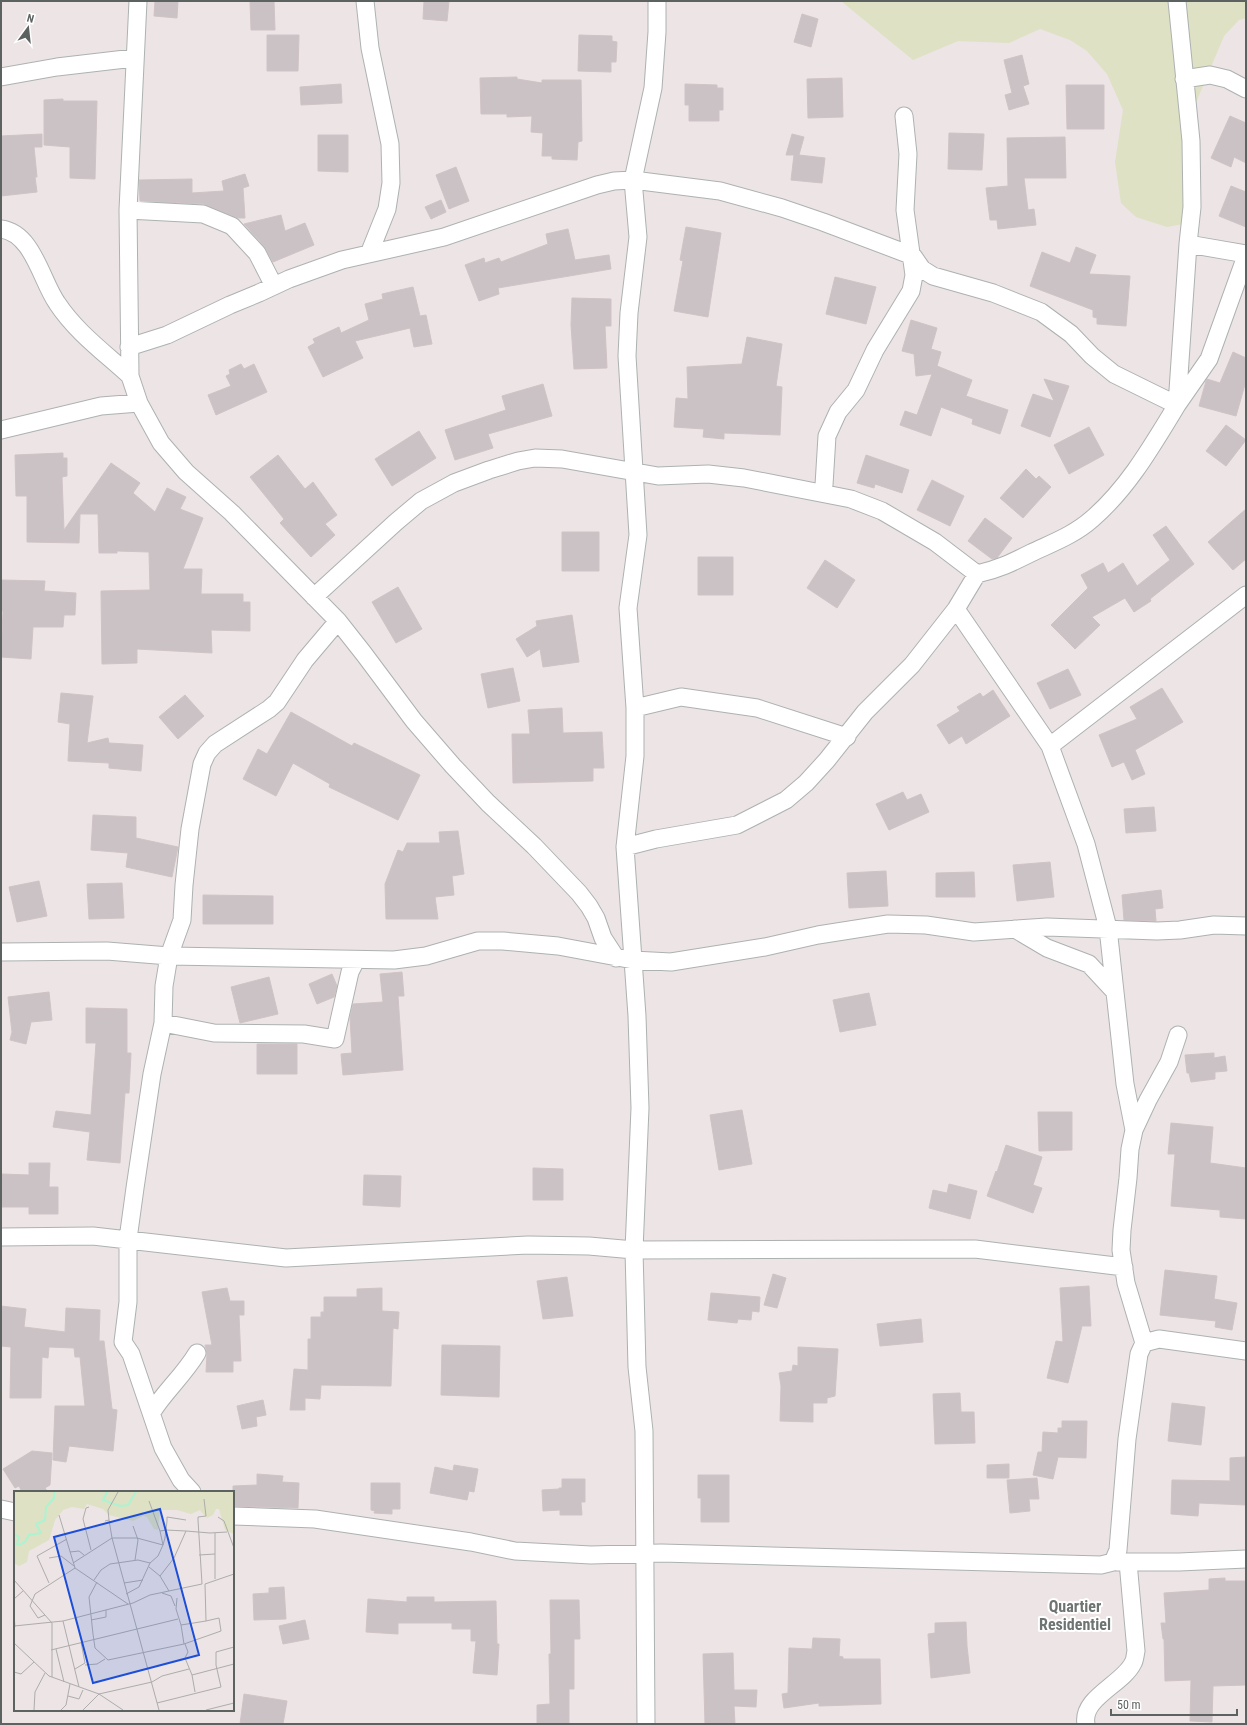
<svg xmlns="http://www.w3.org/2000/svg" width="1247" height="1725" font-family="'Roboto Condensed',sans-serif">
<rect width="100%" height="100%" fill="#ece4e5"/>
<path fill="#dee1c3" d="M841 1H1246V18L1239 20 1224 36 1195 105 1188 223 1167 227 1136 217 1121 203 1115 162 1123 110 1107 74 1087 51 1070 40 1040 29 1009 43 958 41 913 60Z"/>
<path fill="#cac2c4" stroke="#d0c3c6" d="M155 1H178L177 18 154 16Z
M250 1H274L275 30H251Z
M424 1H449L447 21 423 19Z
M802 14 818 19 811 47 794 42Z
M267 35H299L298 71H267Z
M579 35 612 36V41L617 42 616 62H611V72L578 71Z
M1022 55 1029 84 1023 86 1029 104 1009 110 1005 95 1012 93 1004 60Z
M517 77V79L542 83V80H581L582 141 578 142 577 160 552 159V156H542L543 133 531 132 532 116 507 117V114H481L480 78Z
M842 78 843 117 808 118 807 79Z
M341 84 342 103 301 105 300 87Z
M685 84 717 85V88H723V110H719V121H689V105H685Z
M1066 85H1104V129H1067Z
M63 99V101H97L95 179 70 178V147L44 145V100Z
M1230 116 1246 123V163L1234 157 1231 167 1211 158Z
M949 133 984 134 982 170 948 169Z
M42 134V147H34L37 177H35L37 192 1 196V136Z
M792 134 804 137 799 155 825 158 822 183 791 180 794 155H786Z
M318 135H348V172L318 171Z
M1065 137 1066 178H1024L1028 210 1034 209 1036 225 998 229 997 220H990L986 188 1008 186 1007 138Z
M456 167 469 201 449 209 436 175Z
M245 174 249 186 243 188 245 218H238L204 204 140 201 139 180 192 179V193L224 191 222 181Z
M1231 186 1246 192V227L1219 216Z
M441 200 446 212 431 219 425 207Z
M281 215 285 231 305 223 314 245 273 262 264 246 244 224Z
M686 227 721 233 708 317 674 311 683 261 680 260Z
M568 229 575 260 609 255 611 269 498 288 499 294 479 301 465 265 484 258 485 263 499 258 501 262 548 244 546 234Z
M1076 247 1096 255 1089 274 1130 276 1126 326 1097 324V318L1093 317V310L1030 286 1042 252 1070 263Z
M835 277 876 287 866 324 826 314Z
M413 287 420 316 426 315 432 344 414 347 410 328 355 341 363 358 323 377 308 347 315 343 313 339 339 327 341 333 369 320 365 304 383 299 382 294Z
M572 298 611 299V326H605L607 368 574 369 571 325Z
M911 320 937 328 931 349 941 352 937 366 972 380 966 396 1008 410 1000 434 972 424 973 419 941 407 931 436 900 425 905 411 917 415 932 374 916 376 914 354 902 351Z
M747 337 782 344 776 386 782 387 780 435 724 433V439L703 437 704 429 674 427 676 398 688 399 687 367 742 364Z
M1233 352 1246 358V381L1236 416 1199 406 1206 381 1207 379 1220 383Z
M241 364 244 369 254 364 267 392 216 415 208 395 231 386 226 376 230 374 229 370Z
M1044 379 1069 386 1050 437 1021 426 1033 394 1054 401Z
M543 384 552 416 488 434 493 448 455 460 445 430 506 410 502 396Z
M1226 425 1246 440 1226 466 1206 451Z
M1089 427 1104 455 1069 474 1054 445Z
M419 431 436 458 392 486 375 459Z
M63 453V458H67V476L62 477 64 530 111 463 140 483 133 493 155 512 167 488 186 497 180 509 203 518 183 569H202L201 594H243V602H250V631L211 630 212 653 137 649V663L102 664 101 591 150 590 149 552 117 551V553H99L98 514H80L79 543 27 542V496H16L15 455Z
M278 455 305 489 313 482 337 515 325 524 335 535 311 557 280 523 284 519 250 477Z
M866 455 909 470 902 493 875 484 874 488 857 483Z
M1026 469 1036 479 1039 476 1051 487 1023 518 1000 498Z
M932 480 964 496 950 526 917 510Z
M1246 509V559L1233 570 1208 542Z
M985 518 1012 538 997 558 992 559 968 541Z
M1166 526 1194 564 1150 599 1151 601 1134 612 1125 598 1092 617 1100 625 1075 649 1051 625 1088 588 1081 575 1103 563 1108 573 1123 563 1137 586 1170 560 1153 535Z
M562 532H599V571H562Z
M698 557H733V595H698Z
M825 560 855 580 837 608 807 588Z
M1 580 45 581 44 591 76 593 75 615H64L63 627H33L31 659 1 657 3 611H1Z
M398 587 422 629 396 643 372 602Z
M572 615 579 662 543 667 540 649 527 657 516 639 537 626 536 621Z
M513 668 520 701 488 708 481 674Z
M1068 669 1081 695 1050 709 1037 683Z
M1162 688 1183 722 1135 750 1145 774 1132 780 1124 762 1112 767 1099 735 1137 719 1130 707Z
M993 690 1010 716 966 744 962 736 949 744 937 725 960 711 957 707 980 693 983 697Z
M61 693 93 696 87 743 108 738 109 743 143 745 141 771 109 768V763L68 761 70 724 58 722Z
M185 695 204 716 178 739 159 717Z
M562 708 563 733 602 732 604 768H593V781L513 783 512 734H530L528 710Z
M291 712 352 746 354 743 420 775 398 820 329 787 330 784 293 763 276 796 243 779 258 749 267 754Z
M903 792 907 800 921 794 929 812 889 830 876 804Z
M1154 807 1156 831 1126 833 1124 809Z
M93 815 136 817V838L178 847 172 877 126 867 128 853 91 850Z
M458 831 464 874 452 876 454 895 435 897 438 919H386L385 884 398 850 403 852 407 843H440L439 832Z
M1050 862 1054 897 1017 901 1013 865Z
M886 871 888 906 849 908 847 873Z
M974 872 975 897H936V873Z
M39 881 47 916 17 922 9 887Z
M122 883 124 918 89 919 87 884Z
M1161 890 1163 908 1155 909 1156 921 1124 920 1122 895Z
M203 895 273 896V924H203Z
M402 972 404 996H398L403 1070 343 1075 341 1054 352 1053 350 1018 353 1004 383 1002 380 974Z
M332 974 337 986 334 997 317 1004 309 984Z
M269 977 278 1014 240 1023 231 987Z
M49 992 52 1020 31 1022 26 1044 10 1040 12 1032 8 997Z
M869 993 876 1025 840 1032 833 1000Z
M86 1008 127 1009V1053H131L129 1093H125L120 1163 87 1160 90 1132 53 1127 56 1111 91 1115 96 1043H86Z
M257 1044H297V1074H257Z
M1214 1053V1058L1225 1056 1227 1071 1215 1072V1079L1191 1082 1189 1073H1187L1185 1055Z
M742 1110 752 1164 719 1170 710 1115Z
M1038 1112H1072V1150L1039 1151Z
M1171 1123 1213 1127 1210 1163 1246 1168V1219L1220 1217V1210L1171 1206 1175 1154H1168Z
M1006 1145 1042 1157 1033 1185 1042 1188 1033 1213 987 1196 996 1171 997 1172Z
M29 1163H50L49 1187H58V1214H29V1207H1L2 1174 29 1175Z
M533 1168 563 1169V1200H533Z
M364 1175 401 1176 400 1207 363 1205Z
M949 1184 977 1191 970 1219 929 1208 933 1190 947 1193Z
M1165 1270 1217 1276 1214 1299 1237 1303 1232 1330 1215 1327 1216 1321 1160 1315Z
M773 1274 786 1278 777 1308 764 1305Z
M567 1277 573 1316 543 1319 537 1281Z
M1089 1286 1091 1326H1082L1068 1383 1047 1378 1056 1341 1063 1342 1060 1288Z
M227 1288 230 1301H244V1315H239L241 1361H233V1372H206L207 1353 205 1345H212L202 1292Z
M382 1288V1311L399 1312 398 1329 393 1328 391 1386 321 1385 320 1399 305 1398V1410H290L294 1369 308 1370V1339H311V1317H321V1312H324V1297H357V1289Z
M711 1293 760 1297 759 1312 752 1311 751 1320 738 1319 737 1323 708 1320Z
M1 1306 26 1309 24 1327 65 1332 66 1308 100 1310 99 1341H104L112 1409 117 1410 113 1451 69 1446 66 1462 53 1460 55 1406H85L80 1357H75L74 1348 49 1347 48 1358 42 1357 41 1398H10L11 1347 1 1346Z
M921 1319 923 1342 880 1346 877 1324Z
M442 1345 500 1346 499 1397 441 1395Z
M798 1347 838 1349 835 1396 827 1398V1403H813V1422L780 1421 781 1386 779 1373 792 1371 793 1365 798 1366Z
M960 1393 961 1412H974L975 1443 935 1444 933 1394Z
M263 1400 266 1415 256 1417 257 1426 242 1429 237 1406Z
M1172 1403 1205 1407 1201 1445 1168 1441Z
M1062 1421H1087L1086 1458 1058 1457 1053 1479 1033 1475 1038 1452H1042L1043 1432 1058 1433V1428H1062Z
M32 1451 52 1453 50 1485 45 1488 48 1492H22L19 1486 15 1488 3 1469Z
M1246 1457V1505L1199 1503 1198 1516 1171 1514 1172 1480 1230 1481V1458Z
M1009 1464V1478H987V1465Z
M454 1465 478 1469 474 1492 469 1491 467 1500 430 1493 435 1467 453 1471Z
M257 1474 283 1476 282 1482 299 1483 298 1508 233 1506V1486L257 1485Z
M698 1475H729V1522H701V1498H698Z
M1037 1478 1039 1499H1029L1030 1511 1010 1513 1007 1480Z
M562 1479H585V1502H581L582 1515H560V1510L543 1511 542 1490 559 1489V1488H562Z
M371 1483H400V1509H392V1514L374 1513 375 1511 371 1510Z
M1225 1578V1581H1246V1685L1213 1686 1212 1722 1190 1721 1191 1680 1165 1681 1164 1639H1163L1161 1623H1166L1164 1593 1209 1590V1579Z
M284 1587 286 1619 254 1620 253 1594 269 1593V1588Z
M407 1597H434V1602L496 1601 497 1644H499L497 1675 473 1673 476 1641H471V1629H452V1623H398V1634L366 1632 368 1599 407 1602Z
M550 1600H579L580 1639H574V1689H569V1724H537V1705L550 1704 549 1654H551Z
M305 1620 309 1639 283 1644 279 1626Z
M966 1622 967 1646 970 1673 931 1678 928 1634 935 1633V1623Z
M813 1638 840 1639 839 1656 843 1657V1659H880L881 1704 819 1706V1703L784 1708 782 1694 788 1693 789 1648 812 1649Z
M733 1653 734 1690H757L756 1707 734 1706 735 1724H705L703 1654Z
M244 1694 287 1701 283 1724H240Z"/>
<g fill="none" stroke-linecap="round" stroke-linejoin="round">
<g stroke="#adb2b1" stroke-width="19">
<path id="street" d="M138 1 128 210 130 376 139 403 161 443 186 472 232 513 338 621 364 654 414 721 453 766 488 803 534 846 579 893 589 906 596 918 603 938 616 958
M365 1 370 48 390 144 391 183 387 209 369 254
M657 1V32L653 88 633 180 720 191 782 208 823 222 913 256 922 269 933 276 993 293 1041 312 1071 334 1092 356 1114 374 1177 405C1152 446 1128 488 1092 519 1074 535 1052 543 1031 553 1011 563 999 569 977 574
M1177 1 1191 141 1192 207 1188 244
M1 77 57 67 134 58
M1184 79 1210 75 1227 79 1246 89
M128 210 203 214 232 226 257 253 274 286
M1 229C33 233 41 280 57 303 76 332 105 353 130 376
M1246 254 1188 244 1177 405 1209 359 1246 256
M129 347 167 335 230 305 259 293 289 279 342 260 444 237 597 185 614 181 633 180 638 237 629 313 627 356 638 535 628 608 635 708V756L625 847 637 1016 640 1108 634 1250 637 1367 644 1431 646 1724
M1 430 101 406 139 403
M822 493 824 485 827 436 838 412 856 390 875 350 911 291 914 275 905 210 908 154 904 116
M314 597 396 522 421 501 454 483 489 470 518 461 535 458 562 459 658 476 708 474 744 478 851 499 882 511 935 542 977 574 956 609 912 665 865 712 827 760 806 783 786 800 737 825 656 839 625 847
M956 609 1050 746 1246 595
M635 708 681 697 757 708 847 737
M1050 746 1086 844 1108 928 1115 992
M1015 929 1047 948 1089 964 1115 992 1125 1084 1134 1130
M1 952 107 951 169 956 394 960 426 956 478 941H503L558 946 633 960 671 962 765 947 818 935 888 924 926 925 974 932 1047 927 1157 931 1180 930 1214 925 1246 926
M163 1023 214 1033 304 1034 335 1039 350 972 356 960
M1 1237 93 1236 286 1258 528 1245 589 1246 634 1250 975 1249 1124 1267
M1144 1343 1126 1283 1121 1250 1122 1230 1128 1178 1130 1149 1134 1130 1148 1100 1169 1062 1178 1035
M152 1412C165 1391 184 1375 197 1353
M192 1492 181 1480 163 1448 131 1354 123 1342 128 1302V1239L135 1188 152 1074 163 1023 164 986 169 956 182 920 184 885 190 829 202 764 207 753 215 744 269 709 277 702 305 660 338 621
M1 1509 15 1512
M233 1516 315 1519 471 1542 515 1551 591 1555 661 1553 1101 1565 1113 1562 1118 1550 1127 1439 1139 1354 1144 1343 1159 1339 1246 1351
M1117 1562H1179L1246 1559
M1086 1724C1081 1698 1123 1684 1133 1663 1135 1660 1135 1655 1136 1651L1128 1562"/>
</g>
<use href="#street" stroke="#fff" stroke-width="17"/>
</g>
<g text-anchor="middle" stroke-width="4" stroke-linejoin="round" paint-order="stroke">
<g font-size="16" font-weight="bold" fill="#6d7471" stroke="#fff">
<text x="1075" y="1612">Quartier<tspan x="1075" dy="18">Residentiel</tspan></text>
</g>
</g>
<g transform="translate(14 1491)">
<rect width="220" height="220" fill="#ece4e5"/>
<path d="M0 1H220V43L211 39 205 18H202L199 24 193 27 186 19 177 23 163 19H146L144 39 140 38 133 26 129 25 119 30 95 24 89 18 73 13 70 18 58 16 49 19 41 29 35 49 15 60 13 71 5 75 0 72Z" fill="#dee1c3"/>
<path fill="none" stroke="#acf3d1" stroke-width="2" d="M93 1 89 9 106 15 114 14 122 1M0 43 5 46 3 53 5 54 11 51 15 44 27 42 22 33 31 29 32 16 40 7V1"/>
<path fill="none" stroke="#aeacac" stroke-width="1" d="M135 10 146 40M75 16 72 17 69 28 77 59M45 24 61 77 114 113M204 26 210 30 220 57M95 29 94 19 104 1M172 29 153 26V30L152 39 151 47 149 54 146 40 152 39 172 40 196 42 213 41M91 30 95 29 98 47H123L149 54 144 65 136 72M119 35 124 49 121 69M201 42V88M56 61 65 60 70 64M185 64 201 63M35 67 47 65 60 75M59 72 98 47 145 219M135 76 146 85 160 67 172 40M146 85 155 100M0 89 38 132V186M80 89 87 79 96 73 124 69 136 72 125 96 112 103M83 91 75 106 79 143 81 157 94 169 170 153 167 134 192 130 191 93 220 83M35 92 23 65 53 48M110 92 129 89M188 93 184 29V26L192 25 190 8M148 102 157 105 161 115M163 107 162 118 167 134M0 108 9 100M0 124 1 136M31 124 24 127 16 115 21 103 61 77M77 129 92 126V119M49 130 119 112 136 104 188 93M0 135 49 130 65 196M0 152 35 185 85 203 109 219M170 153 207 140 205 127 192 130M171 153 174 161 171 167 178 184M42 158 50 191M37 159 164 128M71 174 83 173 91 168M61 178 71 172 67 151M0 181 7 183 20 171M181 201 178 184 220 173M54 205 65 208 69 199M143 212 207 196 202 174V161L220 156M20 219 21 201 31 182M47 219 52 214 56 193M69 219 85 203 138 191 148 185 175 178M192 219 220 212"/>
<path fill="#1d4ed8" fill-opacity="0.15" stroke="#1d4ed8" stroke-width="2" d="M146 18 185 164 79 192 40 46Z"/>
<rect width="220" height="220" fill="none" stroke="#5c6260" stroke-width="2"/>
</g>
<rect width="1247" height="1725" fill="none" stroke="#5c6260" stroke-width="4"/>
<g transform="translate(28 28) rotate(15)" stroke="#ffffff" stroke-width="3" paint-order="stroke">
<path d="M0-3L7 15L0 10L-7 15Z" fill="#5c6260"/>
<text y="-6" font-size="11" font-weight="bold" text-anchor="middle" fill="#5c6260">N</text>
</g>
<path d="M1111 1709v6h126v-6" fill="none" stroke="#5c6260" stroke-width="2"/>
<text x="1117" y="1709" font-size="12" fill="#5c6260" stroke="#ffffff" stroke-width="3" paint-order="stroke">50 m</text>
</svg>
